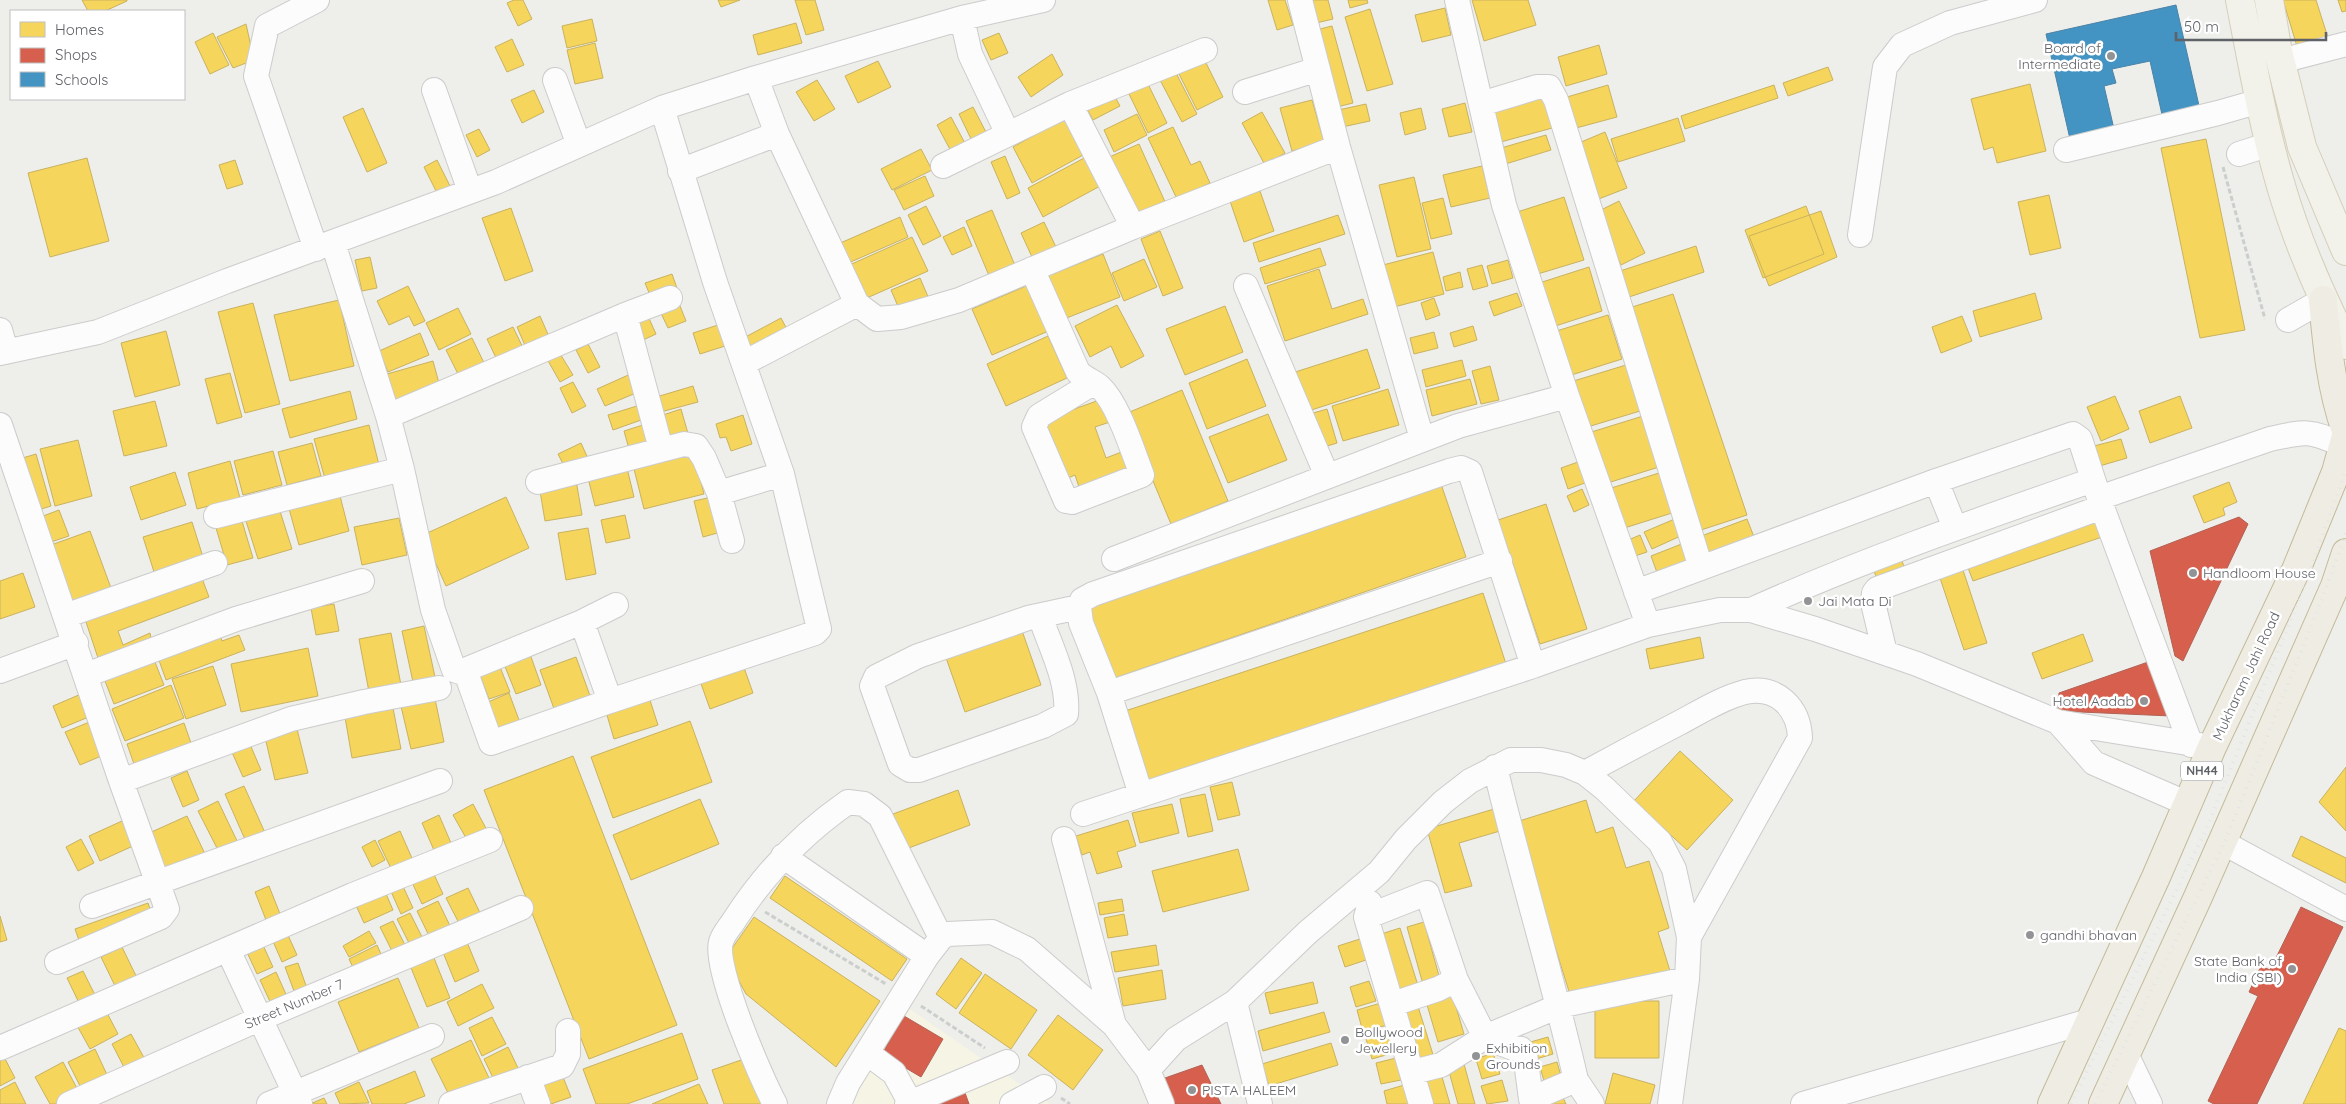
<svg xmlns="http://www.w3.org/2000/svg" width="2346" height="1104" font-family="Quicksand,sans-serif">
<rect width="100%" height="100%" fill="#eeeeea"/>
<path fill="#f6f4e5" d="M910 1009 985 1061 1050 1104H852L866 1077Z"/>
<path fill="#f6d55c" stroke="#c9b25f" d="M82 0H127V1L105 11H88Z
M514 0H523L532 19 518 26 507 3Z
M718 0H740L721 7Z
M795 0H815L824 30 806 35Z
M1268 0H1285L1293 25 1277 30Z
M1307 0H1328L1333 19 1312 24Z
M1348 0H1367L1368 3 1350 8Z
M1472 0H1528L1536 25 1484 41Z
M2283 0H2316L2330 44 2299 53Z
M2338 0H2346V11L2342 12Z
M1445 8 1451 35 1422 42 1415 15Z
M1370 9 1393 84 1367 91 1345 17Z
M592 19 597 41 567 48 562 26Z
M796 23 802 43 758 55 753 35Z
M246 24 254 60 233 68 217 37Z
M1332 26 1353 103 1337 107 1316 30Z
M213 33 229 65 210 74 195 42Z
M999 33 1008 53 991 60 982 40Z
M512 39 524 65 507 72 495 47Z
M595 43 603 78 575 84 567 50Z
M1599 45 1607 74 1566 86 1558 57Z
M1052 54 1063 75 1031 97 1018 77Z
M1204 59 1223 97 1197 110 1178 72Z
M878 61 891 87 858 103 845 76Z
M1828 67 1833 80 1788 96 1783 83Z
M1175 71 1197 114 1182 122 1159 78Z
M817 80 835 109 814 121 796 92Z
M1147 82 1167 123 1148 133 1128 92Z
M2030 84 2046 151 1997 163 1993 147 1984 150 1971 99Z
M1608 85 1617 117 1576 128 1567 97Z
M1774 85 1778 98 1685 129 1681 116Z
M534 90 544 112 522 123 511 100Z
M1112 91 1120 106 1093 120 1085 105Z
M1547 95 1556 127 1497 143 1488 110Z
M1312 100 1324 142 1292 151 1280 108Z
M1465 103 1472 132 1449 137 1442 109Z
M1366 104 1370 121 1342 127 1338 110Z
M973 107 988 136 973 143 959 114Z
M363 108 387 163 367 172 343 117Z
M1421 108 1426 129 1405 135 1400 113Z
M1262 112 1285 153 1265 165 1242 123Z
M1137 114 1147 135 1114 152 1104 130Z
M951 117 967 147 953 155 937 125Z
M1065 118 1085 154 1032 183 1013 147Z
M1678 118 1685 141 1618 162 1611 139Z
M1173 127 1191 165 1200 161 1210 183 1177 199 1148 138Z
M479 129 490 150 477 157 466 135Z
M1605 132 1627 188 1596 200 1574 145Z
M1546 135 1551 150 1499 166 1494 150Z
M2206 139 2245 330 2200 338 2161 148Z
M1139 144 1166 204 1134 218 1107 158Z
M921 149 932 170 892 190 881 169Z
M1005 156 1020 193 1007 199 991 162Z
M1086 157 1102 185 1043 217 1028 188Z
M87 158 109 241 50 257 28 173Z
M235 160 243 184 227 189 219 165Z
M437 160 450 186 437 193 424 167Z
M1482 166 1490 198 1451 207 1443 175Z
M925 176 934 196 904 210 894 190Z
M1414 177 1431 249 1397 257 1379 185Z
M1260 191 1274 231 1244 242 1230 201Z
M2049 195 2061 248 2030 255 2018 202Z
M1564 197 1584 260 1531 276 1511 214Z
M1443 198 1452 234 1431 239 1422 203Z
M1619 201 1645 253 1621 265 1595 213Z
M926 206 941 236 923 245 908 215Z
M1806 206 1824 254 1763 278 1745 230Z
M511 208 533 271 505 281 482 218Z
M992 210 1016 268 990 278 966 221Z
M1821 211 1837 257 1769 286 1749 236Z
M1338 215 1345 234 1259 262 1253 243Z
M900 217 908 237 846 264 838 244Z
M1044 222 1056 247 1032 257 1021 233Z
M964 227 972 246 952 255 943 237Z
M1160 231 1183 288 1163 296 1141 239Z
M912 237 928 271 860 301 845 267Z
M1696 246 1704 272 1620 300 1611 274Z
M1320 248 1326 265 1265 284 1260 268Z
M1433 252 1444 294 1394 307 1383 265Z
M1103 254 1120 297 1064 319 1047 276Z
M370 257 377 288 362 291 355 260Z
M1144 259 1157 287 1124 301 1112 273Z
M1508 260 1513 278 1492 284 1487 266Z
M1482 265 1488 286 1473 290 1467 269Z
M1589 267 1602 311 1546 329 1533 285Z
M1319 269 1332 309 1363 299 1368 314 1285 341 1267 286Z
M1460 272 1463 287 1446 291 1443 277Z
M672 274 678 291 652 300 645 283Z
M920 278 929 299 900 311 891 290Z
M1031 284 1051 330 992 355 972 309Z
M408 286 425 321 414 326 409 316 389 325 377 301Z
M1517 293 1522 306 1494 316 1489 302Z
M2035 293 2042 319 1980 337 1973 311Z
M1673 294 1747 515 1701 530 1626 309Z
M1434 298 1440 315 1426 320 1421 303Z
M339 300 354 366 290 381 274 315Z
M678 301 686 321 668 328 659 309Z
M253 303 280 404 245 413 218 312Z
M1117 305 1144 356 1121 368 1111 346 1090 357 1075 326Z
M1225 306 1243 352 1185 375 1166 329Z
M458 308 471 334 439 350 426 323Z
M647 314 656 334 643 340 635 320Z
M1608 315 1622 359 1565 377 1550 333Z
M540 316 550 339 527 350 517 327Z
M1962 316 1972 341 1941 353 1932 327Z
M781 318 790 335 747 358 738 341Z
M718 325 725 346 700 354 693 333Z
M1473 326 1477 340 1454 347 1450 333Z
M513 327 525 352 499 364 487 339Z
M166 331 180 385 135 397 121 343Z
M1434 332 1438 348 1414 354 1410 338Z
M420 333 429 355 388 372 379 351Z
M1048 336 1067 378 1006 406 987 364Z
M472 338 486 367 461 380 446 350Z
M588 344 600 367 588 373 576 350Z
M1367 349 1380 388 1302 413 1289 374Z
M559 352 573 375 560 382 547 359Z
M1247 359 1266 406 1207 429 1189 383Z
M1462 360 1466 376 1426 387 1422 370Z
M433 361 440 387 395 400 387 374Z
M1626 365 1640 411 1581 429 1567 383Z
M1490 366 1499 400 1481 404 1472 371Z
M635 372 643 390 605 406 597 389Z
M230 373 242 417 217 424 205 379Z
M1470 379 1477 404 1432 416 1426 390Z
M573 382 586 406 572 413 560 388Z
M693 386 698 402 657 413 653 398Z
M1388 389 1399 425 1343 441 1332 406Z
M1182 390 1228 501 1171 524 1125 414Z
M350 391 357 419 290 438 282 409Z
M2115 396 2129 429 2101 441 2087 407Z
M2180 396 2192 428 2150 443 2139 411Z
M1105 398 1113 421 1095 427 1106 458 1124 451 1132 472 1080 490 1075 475 1066 479 1044 420Z
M155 401 167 446 124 456 113 411Z
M640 405 644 419 613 430 608 415Z
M681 409 689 437 668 443 660 416Z
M1327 409 1337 443 1321 448 1310 414Z
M1268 414 1287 460 1228 483 1209 437Z
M743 415 752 444 731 451 726 437 720 438 716 424Z
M1643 416 1659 467 1601 485 1585 434Z
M649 423 655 441 629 449 624 431Z
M369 425 379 465 325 479 314 439Z
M2121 439 2127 458 2096 467 2090 447Z
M78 440 92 496 55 506 40 449Z
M312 443 321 476 287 485 278 452Z
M581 443 590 463 568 474 558 454Z
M273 451 282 485 243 495 234 461Z
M693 451 704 494 644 509 633 465Z
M36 454 51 506 32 512 16 460Z
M230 461 240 498 197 509 188 473Z
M1578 462 1585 483 1568 489 1561 468Z
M627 468 634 497 595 506 588 478Z
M175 472 186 505 141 520 130 487Z
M1659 473 1672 513 1618 530 1605 490Z
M576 480 582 515 545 521 539 485Z
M2229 482 2237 502 2223 508 2225 515 2204 523 2193 496Z
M1441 484 1466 557 1109 680 1084 607Z
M1582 489 1589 505 1574 512 1567 496Z
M339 492 349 531 299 545 288 505Z
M506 497 529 548 446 586 423 535Z
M712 497 721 532 703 537 694 501Z
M1546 504 1587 629 1540 644 1498 520Z
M279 508 292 549 258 559 245 518Z
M59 510 69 536 48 543 38 518Z
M625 515 630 538 606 543 601 520Z
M2095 516 2102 537 1973 581 1965 560Z
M399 518 407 555 362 565 354 527Z
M1677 518 1685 534 1652 549 1644 532Z
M1747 519 1756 542 1704 562 1696 538Z
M242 521 253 558 227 565 216 528Z
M192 522 203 557 154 572 143 537Z
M588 528 596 574 566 580 558 533Z
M90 531 111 588 71 602 51 545Z
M1640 535 1647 552 1632 557 1626 541Z
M1684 543 1693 565 1659 578 1651 556Z
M1900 556 1907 574 1879 584 1872 566Z
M1962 567 1987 643 1964 650 1939 575Z
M23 573 35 607 0 619V581Z
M200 573 209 597 118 631 123 645 150 633 152 643 100 664 84 616Z
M1483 593 1506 664 1142 784 1119 713Z
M334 604 339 631 316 635 311 608Z
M1020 625 1041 685 965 712 944 652Z
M424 626 435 677 413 682 402 631Z
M218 629 222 641 239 635 245 650 166 680 156 652Z
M391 633 401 685 369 692 359 639Z
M2083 634 2093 661 2042 679 2032 653Z
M1700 637 1704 658 1650 669 1646 649Z
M308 648 318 696 241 712 231 664Z
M530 654 541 685 516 694 504 664Z
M153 657 164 685 114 704 103 676Z
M576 657 593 704 557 717 540 670Z
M498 662 510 692 489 699 478 670Z
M742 662 753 693 710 709 699 678Z
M213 666 226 705 186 719 172 679Z
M171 685 184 718 125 741 112 709Z
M647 691 658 725 614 739 604 705Z
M509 693 522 728 502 737 488 702Z
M81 694 91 716 62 728 53 706Z
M434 694 444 742 411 749 400 702Z
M393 708 401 749 352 758 345 717Z
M92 721 106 754 80 765 65 732Z
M690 721 712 782 613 818 591 757Z
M184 723 192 746 135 767 127 744Z
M297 729 308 773 275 780 265 737Z
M249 742 261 770 243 777 231 750Z
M1680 751 1733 800 1687 850 1634 801Z
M573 756 677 1025 589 1059 484 790Z
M2346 767V831L2319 802Z
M187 771 199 800 183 807 171 778Z
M1232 782 1240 815 1218 820 1210 787Z
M244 786 266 835 247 844 225 794Z
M958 790 970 825 906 849 893 814Z
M1205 794 1213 831 1188 837 1180 799Z
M700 799 719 844 631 880 613 835Z
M1586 800 1596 833 1613 827 1626 868 1649 861 1669 928 1658 932 1670 971 1572 1001 1516 822Z
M218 801 238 843 219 852 198 811Z
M473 804 489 834 470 845 453 815Z
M1172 804 1179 833 1140 843 1132 813Z
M1494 809 1500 831 1459 843 1472 886 1445 893 1427 829Z
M439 815 454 850 437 857 422 823Z
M187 816 206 856 166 875 147 834Z
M1128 820 1136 846 1117 852 1122 867 1097 874 1090 852 1082 855 1076 836Z
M122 821 133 846 100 861 89 836Z
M400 831 415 865 394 875 378 841Z
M2301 836 2346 858V883L2292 856Z
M81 839 94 863 78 871 66 847Z
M375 840 385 860 372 867 362 847Z
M1238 849 1249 890 1163 912 1152 871Z
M431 868 443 894 422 904 410 878Z
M785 876 907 959 892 981 770 898Z
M401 882 413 908 401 914 389 887Z
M269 886 282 919 268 925 255 892Z
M383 887 393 910 364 923 354 901Z
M468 888 483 919 462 929 446 898Z
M1122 899 1124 911 1100 915 1098 903Z
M438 901 453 932 432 942 417 911Z
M148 903 153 918 80 943 75 929Z
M410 913 422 937 409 943 397 919Z
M1124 914 1128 935 1108 938 1104 918Z
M0 916 7 940 0 942Z
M754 917 880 1001 836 1067 746 994 726 957Z
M393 921 405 945 392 951 380 927Z
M1424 922 1441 983 1424 988 1407 927Z
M1400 928 1420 992 1394 1001 1375 936Z
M369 931 376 943 349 957 343 946Z
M287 933 297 955 282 962 272 939Z
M464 935 479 971 455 982 440 945Z
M1363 938 1369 959 1345 967 1338 946Z
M262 943 273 967 257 974 246 950Z
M377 945 384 961 356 974 349 959Z
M1156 945 1159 965 1115 972 1111 952Z
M122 947 138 980 117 990 101 957Z
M430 948 450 998 427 1007 407 958Z
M961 958 982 973 956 1009 936 994Z
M298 963 309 994 297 999 285 967Z
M1162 970 1166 999 1123 1006 1118 978Z
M83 971 98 1001 82 1009 67 978Z
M276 972 289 1001 273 1008 260 980Z
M985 974 1037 1010 1011 1049 959 1013Z
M398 978 419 1028 359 1052 338 1002Z
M1369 981 1376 1001 1356 1007 1350 987Z
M1313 982 1318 1003 1270 1014 1265 993Z
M482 984 494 1008 458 1026 447 1002Z
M1451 990 1464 1034 1438 1042 1425 998Z
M1416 1000 1435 1061 1415 1068 1396 1007Z
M1595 1001H1659V1058H1595Z
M1381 1003 1387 1025 1363 1032 1357 1010Z
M104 1007 118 1034 90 1049 75 1022Z
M1324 1012 1330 1032 1263 1051 1258 1031Z
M1058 1015 1103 1050 1073 1090 1028 1055Z
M492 1017 506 1044 482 1056 469 1028Z
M2339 1028 2346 1031V1104H2303Z
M1387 1032 1393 1053 1372 1059 1366 1039Z
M682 1033 698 1079 627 1104H596L583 1069Z
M131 1034 147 1063 127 1073 112 1044Z
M1548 1037 1553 1054 1533 1060 1527 1043Z
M471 1040 490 1080 451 1099 431 1059Z
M1331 1043 1338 1065 1269 1086 1262 1064Z
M508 1047 519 1070 495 1082 484 1059Z
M95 1049 109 1079 83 1092 68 1062Z
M2 1053 15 1078 0 1086V1054Z
M1493 1053 1500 1074 1482 1079 1476 1059Z
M750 1057 767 1104H724L712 1070Z
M1396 1058 1401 1080 1381 1084 1376 1063Z
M63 1062 79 1092 57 1104H50L35 1077Z
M1557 1062 1563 1083 1546 1088 1540 1067Z
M1464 1064 1475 1104H1458L1448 1068Z
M1440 1070 1450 1104H1426L1418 1077Z
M415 1071 425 1096 404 1104H372L367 1091Z
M561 1072 571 1097 551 1104H544L536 1082Z
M1613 1073 1655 1085 1650 1104H1605Z
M1502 1080 1508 1101 1487 1104 1481 1086Z
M15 1082 26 1104H0V1090Z
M359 1082 369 1103 340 1104 335 1093Z
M699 1084 708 1104H652Z
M1404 1085 1410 1104H1387L1384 1091Z
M1560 1091 1566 1104H1544Z
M324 1098 327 1104H310Z"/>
<path fill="#d6604d" stroke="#b26155" d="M2239 517 2248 524 2183 661 2175 656 2150 551Z
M2151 661 2171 716 2058 711 2059 693Z
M2301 907 2343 927 2257 1104H2214L2208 1101 2258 996 2249 992 2261 966 2270 970Z
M904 1016 943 1039 921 1077 882 1054Z
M1202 1065 1221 1104H1174L1165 1078Z
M964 1090 969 1104H926Z"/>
<path fill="#4393c3" stroke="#4b84a7" d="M2176 5 2200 110 2163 119 2150 61 2112 69 2116 83 2104 86 2114 129 2070 139 2046 34Z"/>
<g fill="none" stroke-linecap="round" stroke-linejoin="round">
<g stroke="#cbcccb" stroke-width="26">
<path id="minor" d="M1300 0 1338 147 1422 439
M1457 0 1504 205 1567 396
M962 18 970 54 1008 134
M2281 61 2346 44
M756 78 777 134 857 304 877 319 901 317 959 300 1133 227 1338 147
M555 80 579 145
M434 90 470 191
M1245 92 1318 69
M1481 104 1537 87H1549L1556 100 1701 568
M2066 150 2218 113 2260 101
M2239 154 2270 144
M943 166 1070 104
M680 171 777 134
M1133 227 1070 104 1205 50
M1860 235 1885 67 1902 45 1950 23 2035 0
M333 243 388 416 402 469 433 610 454 670 460 672 582 622 616 605
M316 249 256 76 267 26 317 0
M1032 269 1078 372C1085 379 1093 381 1100 387 1118 403 1133 452 1142 475L1072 502 1066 501 1034 427 1039 416 1093 383
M1246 286 1327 476
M625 315 670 298
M2288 320 2323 300
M0 330 6 352
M0 353 98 332 227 281 496 182 662 108 756 78 962 18 1043 0
M744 363 857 304
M388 416 625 315 661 449
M0 425 121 781 167 909 161 917 57 962
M1936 481 1955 528
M538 482 684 444 696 446 704 458 719 493 782 474
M719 493 732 541
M2099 498 2270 439C2306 431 2309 430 2343 445
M216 516 402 469
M1114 559 1458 426 1567 396 1648 625
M1636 592 1936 481 2073 434 2080 439 2102 507 2191 745
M1751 610C1862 560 1978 520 2093 480
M65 616 215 563
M1040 616C1050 646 1069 681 1066 714L1043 726 919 770H910L900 764 872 686 876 677 918 656 1028 618 1079 607
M582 622 610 701 815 633 819 629 782 474 715 282 662 108
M1885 653 1873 603 1874 593 1877 589 2102 507
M465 670 491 743 610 701
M0 671 76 643
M86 675 236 619 362 581
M1109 693 1500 561
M2058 722 2094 763 2188 804
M1495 767C1520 872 1552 975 1576 1080
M1585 773C1616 756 1648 739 1679 723 1700 712 1722 698 1745 692 1777 685 1799 708 1800 738L1689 937
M121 781 291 719 364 702 439 688
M1141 795 1109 693 1081 623 1079 607 1082 600 1093 594 1449 471 1461 468 1470 472 1533 666
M1083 814 1533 666 1648 625 1720 610H1751L1815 629 1917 664 2058 722 2212 747
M1064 839 1114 1025
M2222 842 2346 909
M783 856 927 956
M1370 903 1366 917 1421 1104
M92 906 440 781
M1366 917 1427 893 1456 980 1485 1037 1559 1006 1687 979
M228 950 300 1104
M1235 1002 1260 1104
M1393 1004 1438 989 1456 980
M0 1048 353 895 490 840
M867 1053 894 1073 911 1104
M2126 1054 2150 1104
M1148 1070 1176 1039 1235 1002 1308 932 1379 872 1406 839 1443 802 1470 781 1511 760H1541L1566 765 1585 773 1604 788 1660 842 1674 869 1689 937 1687 979 1670 1104
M1413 1072 1441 1065 1485 1037 1513 1048 1521 1049 1525 1054 1531 1099 1576 1080 1592 1104
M528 1077 538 1104
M69 1104 259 1019 521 908
M269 1104 432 1036
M451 1104 562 1066 568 1054V1031
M775 1104C761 1078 713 967 721 942 723 934 731 926 735 919 765 873 803 833 848 802L864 804 880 816 941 938
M839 1104 848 1083 927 956 941 938 947 934 992 932 1027 949 1114 1025 1148 1070 1162 1104
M907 1104 1007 1062
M1012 1104 1044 1087
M1803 1104 2089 1021"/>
</g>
<g stroke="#d4cfba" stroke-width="30">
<path id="major" d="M2240 0C2252 62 2263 125 2281 186 2297 241 2320 294 2346 345
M2269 0 2277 47 2302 147 2346 251"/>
</g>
<g stroke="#c4ba99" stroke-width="30">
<path id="highway" d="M2323 300C2327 345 2331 388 2346 431
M2052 1104 2156 877 2212 747 2296 570 2336 472 2346 436
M2103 1104 2198 897 2335 586 2346 553"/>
</g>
<path stroke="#cacfcd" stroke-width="3" stroke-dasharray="5 2.5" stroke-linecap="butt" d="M2223 167 2265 319
M765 912 886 984
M921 1006 985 1048
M1061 1098 1070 1104"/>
<use href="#minor" stroke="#fcfcfc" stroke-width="24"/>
<use href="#major" stroke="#f3f2ea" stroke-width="28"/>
<use href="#highway" stroke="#efede3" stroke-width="28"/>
<path stroke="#e4e4e3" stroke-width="4" stroke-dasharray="1 6" stroke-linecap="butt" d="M2071 1104 2205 832 2303 589 2346 470
M2095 1104 2225 841 2323 597 2346 533"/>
</g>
<g fill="#919395" stroke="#fff" stroke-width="2">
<circle cx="2111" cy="56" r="5"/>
<circle cx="2193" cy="573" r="5"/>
<circle cx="1808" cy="601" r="5"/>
<circle cx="2144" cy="701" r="5"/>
<circle cx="2030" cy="935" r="5"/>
<circle cx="2292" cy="969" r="5"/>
<circle cx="1345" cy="1040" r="5"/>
<circle cx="1476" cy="1056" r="5"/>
<circle cx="1192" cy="1090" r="5"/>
</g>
<g text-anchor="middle" stroke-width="5" stroke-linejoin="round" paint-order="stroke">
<rect fill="#fff" stroke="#8f9195" stroke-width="1" x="2181" y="761.5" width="42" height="19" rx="4"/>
<g font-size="12" font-weight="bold" fill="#5f6267">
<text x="2202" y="775">NH44</text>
</g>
<g font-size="14" fill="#5f6267" stroke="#fff" text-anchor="start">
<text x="2101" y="53" text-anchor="end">Board of<tspan x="2101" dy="16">Intermediate</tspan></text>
<text x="2203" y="578">Handloom House</text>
<text x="1818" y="606">Jai Mata Di</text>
<text x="2134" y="706" text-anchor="end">Hotel Aadab</text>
<text x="2040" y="940">gandhi bhavan</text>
<text x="2282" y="966" text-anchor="end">State Bank of<tspan x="2282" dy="16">India (SBI)</tspan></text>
<text x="1355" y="1037">Bollywood<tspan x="1355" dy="16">Jewellery</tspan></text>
<text x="1486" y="1053">Exhibition<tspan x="1486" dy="16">Grounds</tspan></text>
<text x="1202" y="1095">PISTA HALEEM</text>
</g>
<g font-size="14" fill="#5f6267" stroke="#fff">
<text transform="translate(2246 676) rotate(-65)" y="5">Mukharam Jahi Road</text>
<text transform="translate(294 1004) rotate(-23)" y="5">Street Number 7</text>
</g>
</g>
<rect x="10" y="10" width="175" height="90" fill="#ffffff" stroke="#bfc0c2"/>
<rect x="20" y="22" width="25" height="15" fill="#f6d55c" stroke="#bfc0c2"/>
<text x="55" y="35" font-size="15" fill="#5f6267">Homes</text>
<rect x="20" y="48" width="25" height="15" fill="#d6604d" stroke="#bfc0c2"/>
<text x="55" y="60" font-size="15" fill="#5f6267">Shops</text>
<rect x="20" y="72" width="25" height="15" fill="#4393c3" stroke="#bfc0c2"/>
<text x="55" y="85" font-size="15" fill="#5f6267">Schools</text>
<path d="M2176 32v8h150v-8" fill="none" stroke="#5f6267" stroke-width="2.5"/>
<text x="2184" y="32" font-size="15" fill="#5f6267" stroke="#ffffff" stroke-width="4" paint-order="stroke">50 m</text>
</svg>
